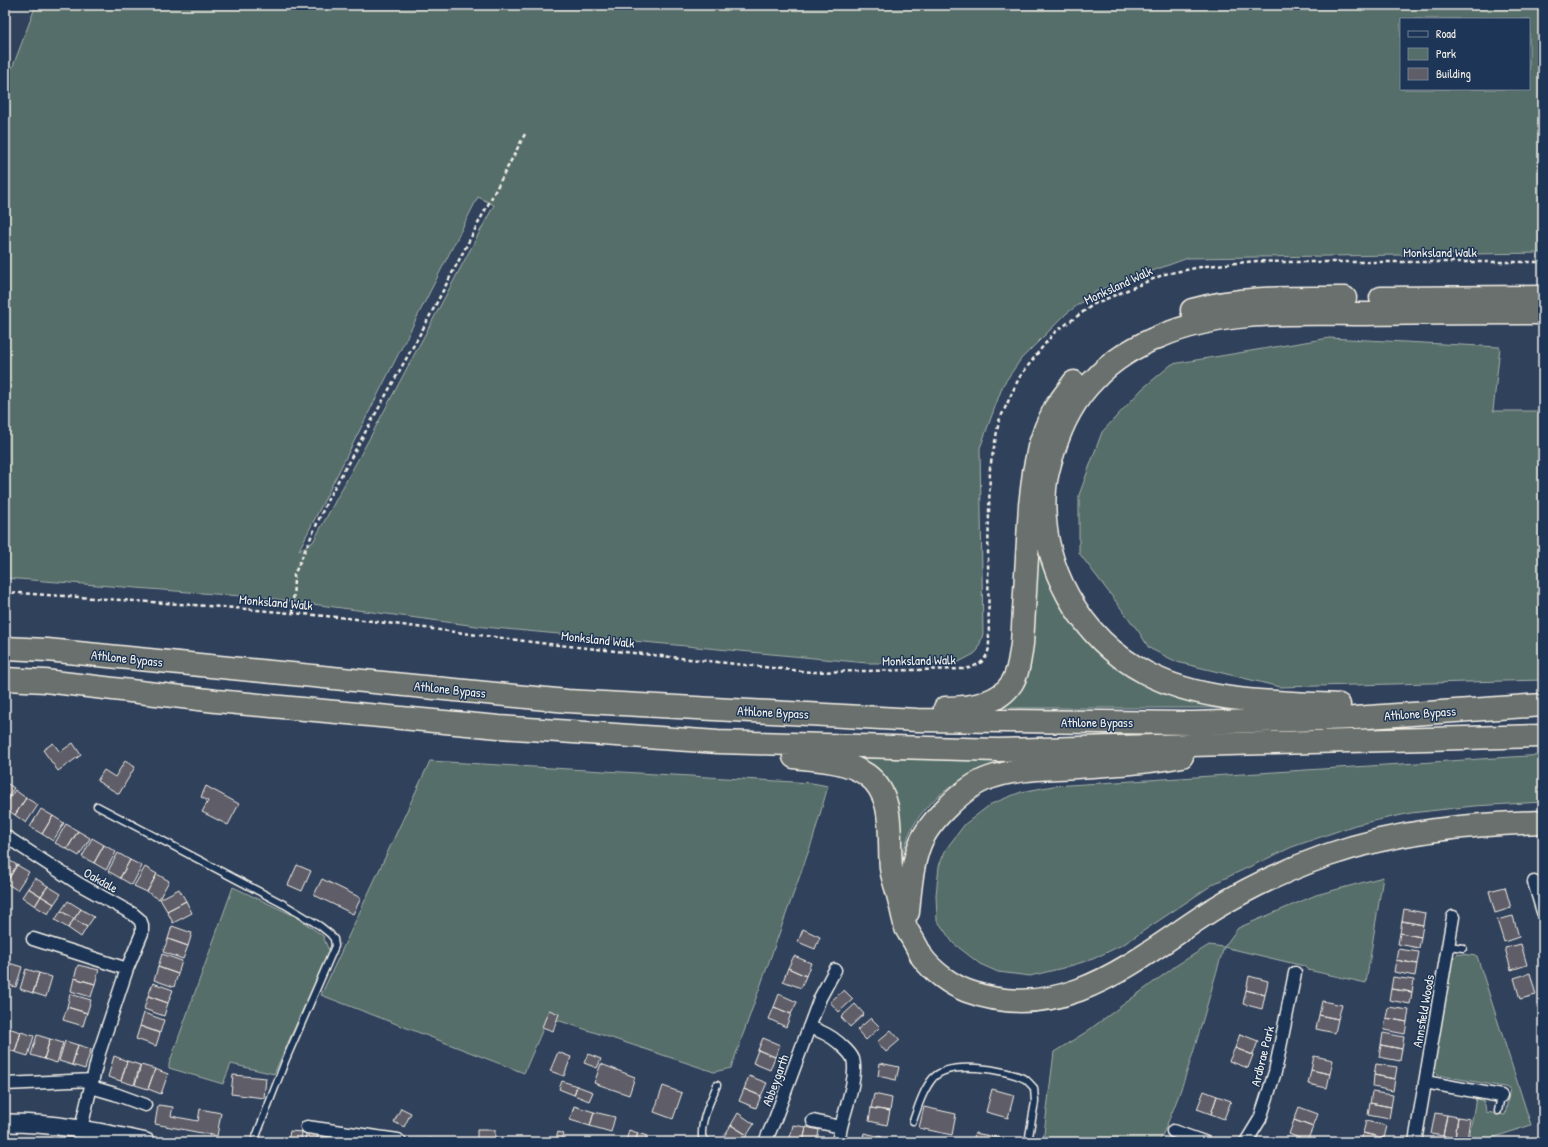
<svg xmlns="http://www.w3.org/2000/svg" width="1548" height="1147" font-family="'Patrick Hand',sans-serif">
<rect width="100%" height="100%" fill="#30415c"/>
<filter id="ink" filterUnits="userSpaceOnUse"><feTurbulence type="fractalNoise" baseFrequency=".025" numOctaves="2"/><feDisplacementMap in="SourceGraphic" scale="8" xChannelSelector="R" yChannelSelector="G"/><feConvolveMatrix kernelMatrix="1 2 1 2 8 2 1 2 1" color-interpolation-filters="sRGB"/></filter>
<g filter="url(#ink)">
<path fill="#424c63" d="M42 1138 72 1139 90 1142H22Z"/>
<path fill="#566e6a" stroke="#a5b0a9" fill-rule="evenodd" d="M36 5H1543V253L1188 258 1097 291 1067 313 1021 359 1003 385 980 448 983 634 978 650 974 654 957 663H867L484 627 267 598 5 578V79L13 66ZM1401 19H1529V89H1401ZM478 197 494 205 374 430 313 542 299 550Z
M1329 338 1500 347 1493 411H1543V680L1280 687 1177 662 1149 648 1139 632 1079 553V495L1102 432 1142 389 1172 364Z
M1035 517 1053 589 1066 614 1079 633 1097 650 1231 708H995L1005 698Z
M1543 755V802L1474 806 1411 813 1355 825 1292 847 1215 883 1124 944 1093 959 1063 968 1030 976 998 972 980 964 953 943 937 920 936 895 939 866 946 849 965 824 991 804 1021 792 1053 786Z
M858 758 1008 761C972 772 933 791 914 825 907 836 904 850 900 862Z
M430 761 812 783 828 786 813 839 731 1068 714 1072 548 1017 524 1073 321 995Z
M1383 877 1366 983 1308 970 1304 966 1224 947C1204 1012 1189 1080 1159 1142H1043L1054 1052 1086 1032 1177 965 1209 945 1224 947 1238 928 1316 895Z
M233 887 297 917 323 936 329 951 274 1074 231 1064 223 1084 169 1068V1064Z
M1461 954 1477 956 1531 1125 1486 1140 1484 1142H1468L1476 1098 1483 1101 1485 1105 1486 1112 1505 1115 1510 1088 1437 1075 1432 1070 1452 959 1456 955Z"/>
<path fill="#5e5d68" stroke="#f4f1e8" d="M53 743 60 752 73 743 81 755 58 771 43 750Z
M125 761 135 767 119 794 97 781 104 770 115 777Z
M5 782 14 788 5 802Z
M206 786 239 804 228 825 202 812 208 801 201 797Z
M15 790 26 798 15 815 5 809V805Z
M26 798 38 805 26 823 15 815Z
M41 809 53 816 42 834 30 827Z
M53 816 64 823 53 841 42 834Z
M66 824 78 831 67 849 55 843Z
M78 831 90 838 79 856 67 849Z
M92 838 104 845 94 863 82 857Z
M104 845 116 852 106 870 94 863Z
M118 853 130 860 120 878 108 871Z
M5 858 17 865 6 883 5 882Z
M130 860 142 866 132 885 120 878Z
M17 865 29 872 17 890 6 883Z
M297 865 311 871 302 891 288 885Z
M145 867 157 874 147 892 134 886Z
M157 874 169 881 159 899 147 892Z
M35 878 48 886 41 896 28 888Z
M322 879 361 898 353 914 314 895Z
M48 886 61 894 54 904 41 896Z
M1505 887 1511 908 1495 913 1489 891Z
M28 888 41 896 35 906 22 897Z
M179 889 186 901 167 911 160 899Z
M41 896 54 904 48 914 35 906Z
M68 901 81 909 74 919 61 911Z
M186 901 192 913 173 923 167 911Z
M81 909 94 917 87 927 74 919Z
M1404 909 1425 913 1423 925 1402 921Z
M61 911 74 919 68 928 55 920Z
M1513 916 1519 937 1504 942 1497 920Z
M74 919 87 927 81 937 68 928Z
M1402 921 1423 925 1421 937 1400 933Z
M172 926 192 933 188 946 168 939Z
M803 929 820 937 815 949 798 942Z
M1400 933 1421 937 1419 948 1398 944Z
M168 939 188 946 183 959 163 952Z
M1521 944 1527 965 1511 970 1505 948Z
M1398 949 1419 952 1417 964 1396 960Z
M162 954 182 961 178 974 158 967Z
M794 956 811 963 806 976 788 968Z
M1396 960 1417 964 1415 976 1394 972Z
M5 962 9 963 5 977Z
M9 963 22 967 16 987 5 984V977Z
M78 965 99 970 95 984 74 978Z
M158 967 178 974 174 987 154 980Z
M788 968 806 976 801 988 783 981Z
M26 969 39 973 33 993 20 989Z
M39 973 52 977 46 997 33 993Z
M1530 973 1536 995 1520 999 1514 978Z
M1249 976 1268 981 1265 995 1246 990Z
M1393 977 1414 980 1412 992 1391 989Z
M74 978 95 984 91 997 71 991Z
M153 983 173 990 168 1003 148 996Z
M1391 989 1412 992 1410 1004 1389 1000Z
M844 990 853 999 839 1012 830 1002Z
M1246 990 1265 995 1262 1009 1243 1004Z
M70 994 91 1000 87 1013 67 1007Z
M779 994 797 1002 791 1014 774 1007Z
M148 996 168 1003 164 1016 144 1009Z
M1322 1001 1342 1005 1338 1019 1319 1015Z
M855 1004 864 1014 850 1027 841 1017Z
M67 1007 87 1013 83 1026 63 1020Z
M774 1007 791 1014 786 1027 769 1019Z
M1388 1007 1409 1010 1407 1022 1386 1018Z
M549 1010 559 1014 553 1031 542 1027Z
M144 1013 164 1020 160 1033 140 1026Z
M1319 1015 1338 1019 1335 1033 1316 1029Z
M871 1018 880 1027 866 1040 857 1030Z
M1386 1018 1407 1022 1405 1034 1384 1030Z
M140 1026 160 1033 156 1046 136 1039Z
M8 1028 21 1032 15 1052 5 1049V1038Z
M891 1030 900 1040 886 1052 877 1042Z
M21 1032 34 1036 28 1056 15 1052Z
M1383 1033 1404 1037 1402 1049 1381 1045Z
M1240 1034 1258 1041 1253 1055 1235 1048Z
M37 1035 50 1039 44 1059 31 1055Z
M763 1038 780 1045 775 1057 758 1050Z
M50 1039 63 1043 57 1063 44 1059Z
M65 1041 78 1045 72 1065 59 1061Z
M78 1045 91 1049 85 1069 72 1065Z
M1381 1045 1402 1049 1400 1061 1379 1057Z
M1235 1048 1253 1055 1248 1068 1229 1061Z
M758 1050 775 1057 770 1070 753 1063Z
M558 1052 571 1057 564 1076 550 1071Z
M588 1054 601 1059 597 1068 584 1063Z
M114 1056 127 1061 121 1081 108 1077Z
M1314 1056 1333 1060 1330 1074 1311 1070Z
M127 1061 140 1065 134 1085 121 1081Z
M880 1063 899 1067 896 1080 878 1076Z
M601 1064 635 1077 629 1095 594 1083Z
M1376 1064 1397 1067 1395 1079 1374 1075Z
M141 1065 155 1069 148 1089 135 1085Z
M155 1069 168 1074 161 1094 148 1089Z
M1311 1070 1330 1074 1327 1088 1308 1084Z
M233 1075 266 1078 264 1098 231 1094Z
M1374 1075 1395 1079 1393 1091 1373 1087Z
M749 1076 767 1083 761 1096 744 1089Z
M562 1081 577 1086 574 1095 559 1089Z
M577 1086 593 1092 589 1101 574 1095Z
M663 1086 682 1093 673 1119 654 1112Z
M744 1089 761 1096 756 1108 739 1101Z
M992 1089 1014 1095 1008 1118 986 1112Z
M1204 1091 1217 1096 1211 1114 1197 1109Z
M1372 1092 1393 1095 1391 1107 1370 1103Z
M874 1094 892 1098 890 1111 871 1108Z
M1217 1096 1231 1101 1224 1119 1211 1114Z
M1370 1103 1391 1107 1389 1119 1368 1115Z
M158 1105 173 1107 171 1116 198 1121 200 1109 221 1113 217 1136 155 1124Z
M574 1106 594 1112 590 1126 570 1120Z
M924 1107 956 1114 952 1135 919 1128Z
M1299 1107 1318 1114 1313 1127 1294 1120Z
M401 1108 411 1113 404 1127 394 1122Z
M871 1108 890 1111 887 1125 869 1121Z
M594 1112 615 1117 611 1132 590 1126Z
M738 1113 754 1124 747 1135 731 1125Z
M1435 1113 1447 1115 1443 1136 1431 1134Z
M1447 1115 1458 1117 1455 1138 1443 1136Z
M1458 1117 1470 1119 1467 1140 1455 1138Z
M1294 1120 1313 1127 1307 1141 1289 1134Z
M1366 1121 1387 1126 1384 1138 1363 1133Z
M731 1125 747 1135 742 1142H733L724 1136Z
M793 1125 806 1127 803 1142H789Z
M806 1127 819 1130 817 1142H803Z
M477 1130H495V1139H477Z
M629 1130 638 1133 635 1142 626 1141Z
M290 1131 302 1132 301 1142H285H288Z
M558 1132 564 1134 561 1142H555Z
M306 1133 318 1134 317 1142H305Z
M638 1133 647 1136 645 1142H635Z
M864 1133 882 1137 881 1142H862Z
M975 1133 1000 1138 999 1142H973Z
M1363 1133 1384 1138 1383 1142H1361Z
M326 1137 337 1139 336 1142H325Z
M429 1138 438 1142H427Z"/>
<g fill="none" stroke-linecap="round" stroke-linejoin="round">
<g stroke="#f4f1e8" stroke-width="9">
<path id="lane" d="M97 806 285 905 320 926 330 934 334 939 335 946 286 1059 254 1142
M1449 946 1463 948
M1498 1111 1501 1096
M913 1121C918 1107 923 1090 933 1078 949 1060 1005 1069 1025 1079 1028 1081 1031 1085 1034 1088L1035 1102 1028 1142
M707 1142 702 1137C701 1119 710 1102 717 1085"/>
</g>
<g stroke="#f4f1e8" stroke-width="15">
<path id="street" d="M5 836 79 884 133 914 140 920 142 925V933L127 969 99 1053 81 1128
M1534 882 1543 912
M33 939 127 969
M809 1027C821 1031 830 1035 839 1043 844 1048 850 1052 853 1059 858 1076 845 1110 841 1127L813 1121
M1425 1082 1501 1096
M5 1084 93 1080
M91 1087 115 1094 145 1105
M307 1127 398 1140 400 1142
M1173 1131 1204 1142
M765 1142 775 1119 820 998 835 970
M838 1142 841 1127
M1246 1142 1260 1119 1275 1072 1295 973
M1415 1142 1453 917"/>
</g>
<g stroke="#f4f1e8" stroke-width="20">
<path id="secondary" d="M5 1123C55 1123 97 1131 146 1142"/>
</g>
<g stroke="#f4f1e8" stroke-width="25">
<path id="highway" d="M1381 298 1543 297
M1192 310C1242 296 1293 298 1345 298
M5 648 47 650 567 701 917 720 1192 723 1354 718 1543 705
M5 679 45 681 216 701 499 727 718 742 998 750 1543 736
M1339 705C1277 702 1202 703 1146 673 1079 638 1039 564 1045 489 1046 476 1050 462 1054 450 1062 424 1075 399 1094 380 1111 361 1137 345 1161 336 1225 309 1298 314 1366 314 1425 313 1484 313 1543 313
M945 708C968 708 998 705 1012 683 1019 672 1020 656 1022 644L1030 505 1034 472 1039 447 1046 427 1055 408 1074 382
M794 757C817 760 846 760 867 775 896 796 888 837 891 868 892 877 896 886 898 895 901 906 903 917 906 928 908 932 911 936 913 940 916 945 919 951 922 957 932 971 951 985 967 991 1064 1027 1137 958 1212 910 1248 888 1288 869 1328 855 1397 831 1470 824 1543 822
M908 912C910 891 912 864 920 844 929 821 965 786 989 778 1017 768 1047 769 1076 767 1112 765 1146 763 1182 756"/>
</g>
<path stroke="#f4f1e8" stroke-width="2.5" stroke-dasharray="4 3" stroke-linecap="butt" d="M5 592 223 607 348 618 540 643 811 672 966 669C980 664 985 663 989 648L988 555 990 468 999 421 1019 378 1040 350 1054 333 1094 304 1165 274 1206 266 1257 261 1282 262H1543
M293 613 294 575 328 499 425 325 526 132"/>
<use href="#lane" stroke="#1d3557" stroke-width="6"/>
<use href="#street" stroke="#1d3557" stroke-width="12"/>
<use href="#secondary" stroke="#1d3557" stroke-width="17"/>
<use href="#highway" stroke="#6b706d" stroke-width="22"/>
</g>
</g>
<g text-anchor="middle" stroke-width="3" stroke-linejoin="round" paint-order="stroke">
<g font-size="13" fill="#f4f1e8" stroke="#1d3557">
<text x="1440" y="257">Monksland Walk</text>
<text transform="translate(1118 285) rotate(-25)" y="5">Monksland Walk</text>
<text transform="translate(276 602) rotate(5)" y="5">Monksland Walk</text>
<text transform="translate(598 639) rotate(6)" y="5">Monksland Walk</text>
<text transform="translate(127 658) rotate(6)" y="5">Athlone Bypass</text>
<text transform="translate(919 660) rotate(-1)" y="5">Monksland Walk</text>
<text transform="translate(450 689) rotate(6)" y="5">Athlone Bypass</text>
<text transform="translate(773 712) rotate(3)" y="5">Athlone Bypass</text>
<text transform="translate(1420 713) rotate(-4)" y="5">Athlone Bypass</text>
<text x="1097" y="727">Athlone Bypass</text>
<text transform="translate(101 880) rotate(29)" y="5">Oakdale</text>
<text transform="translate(1423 1011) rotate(-80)" y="5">Annsfield Woods</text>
<text transform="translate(1262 1056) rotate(-76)" y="5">Ardbrae Park</text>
<text transform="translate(775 1080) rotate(-70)" y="5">Abbeygarth</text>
</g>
</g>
<rect width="1548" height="1147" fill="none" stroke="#1d3557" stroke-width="20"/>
<rect x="10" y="10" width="1528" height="1127" fill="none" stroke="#f4f1e8" stroke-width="1.5" filter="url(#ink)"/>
<rect x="1400" y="18" width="130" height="72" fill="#1d3557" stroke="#738091"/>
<rect x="1408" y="31" width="20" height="6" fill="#1d3557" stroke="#738091"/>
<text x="1436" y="38" font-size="12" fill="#f4f1e8">Road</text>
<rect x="1408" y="48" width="20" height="12" fill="#566e6a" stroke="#738091"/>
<text x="1436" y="58" font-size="12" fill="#f4f1e8">Park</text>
<rect x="1408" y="68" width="20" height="12" fill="#5e5d68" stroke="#738091"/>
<text x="1436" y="78" font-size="12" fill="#f4f1e8">Building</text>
</svg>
